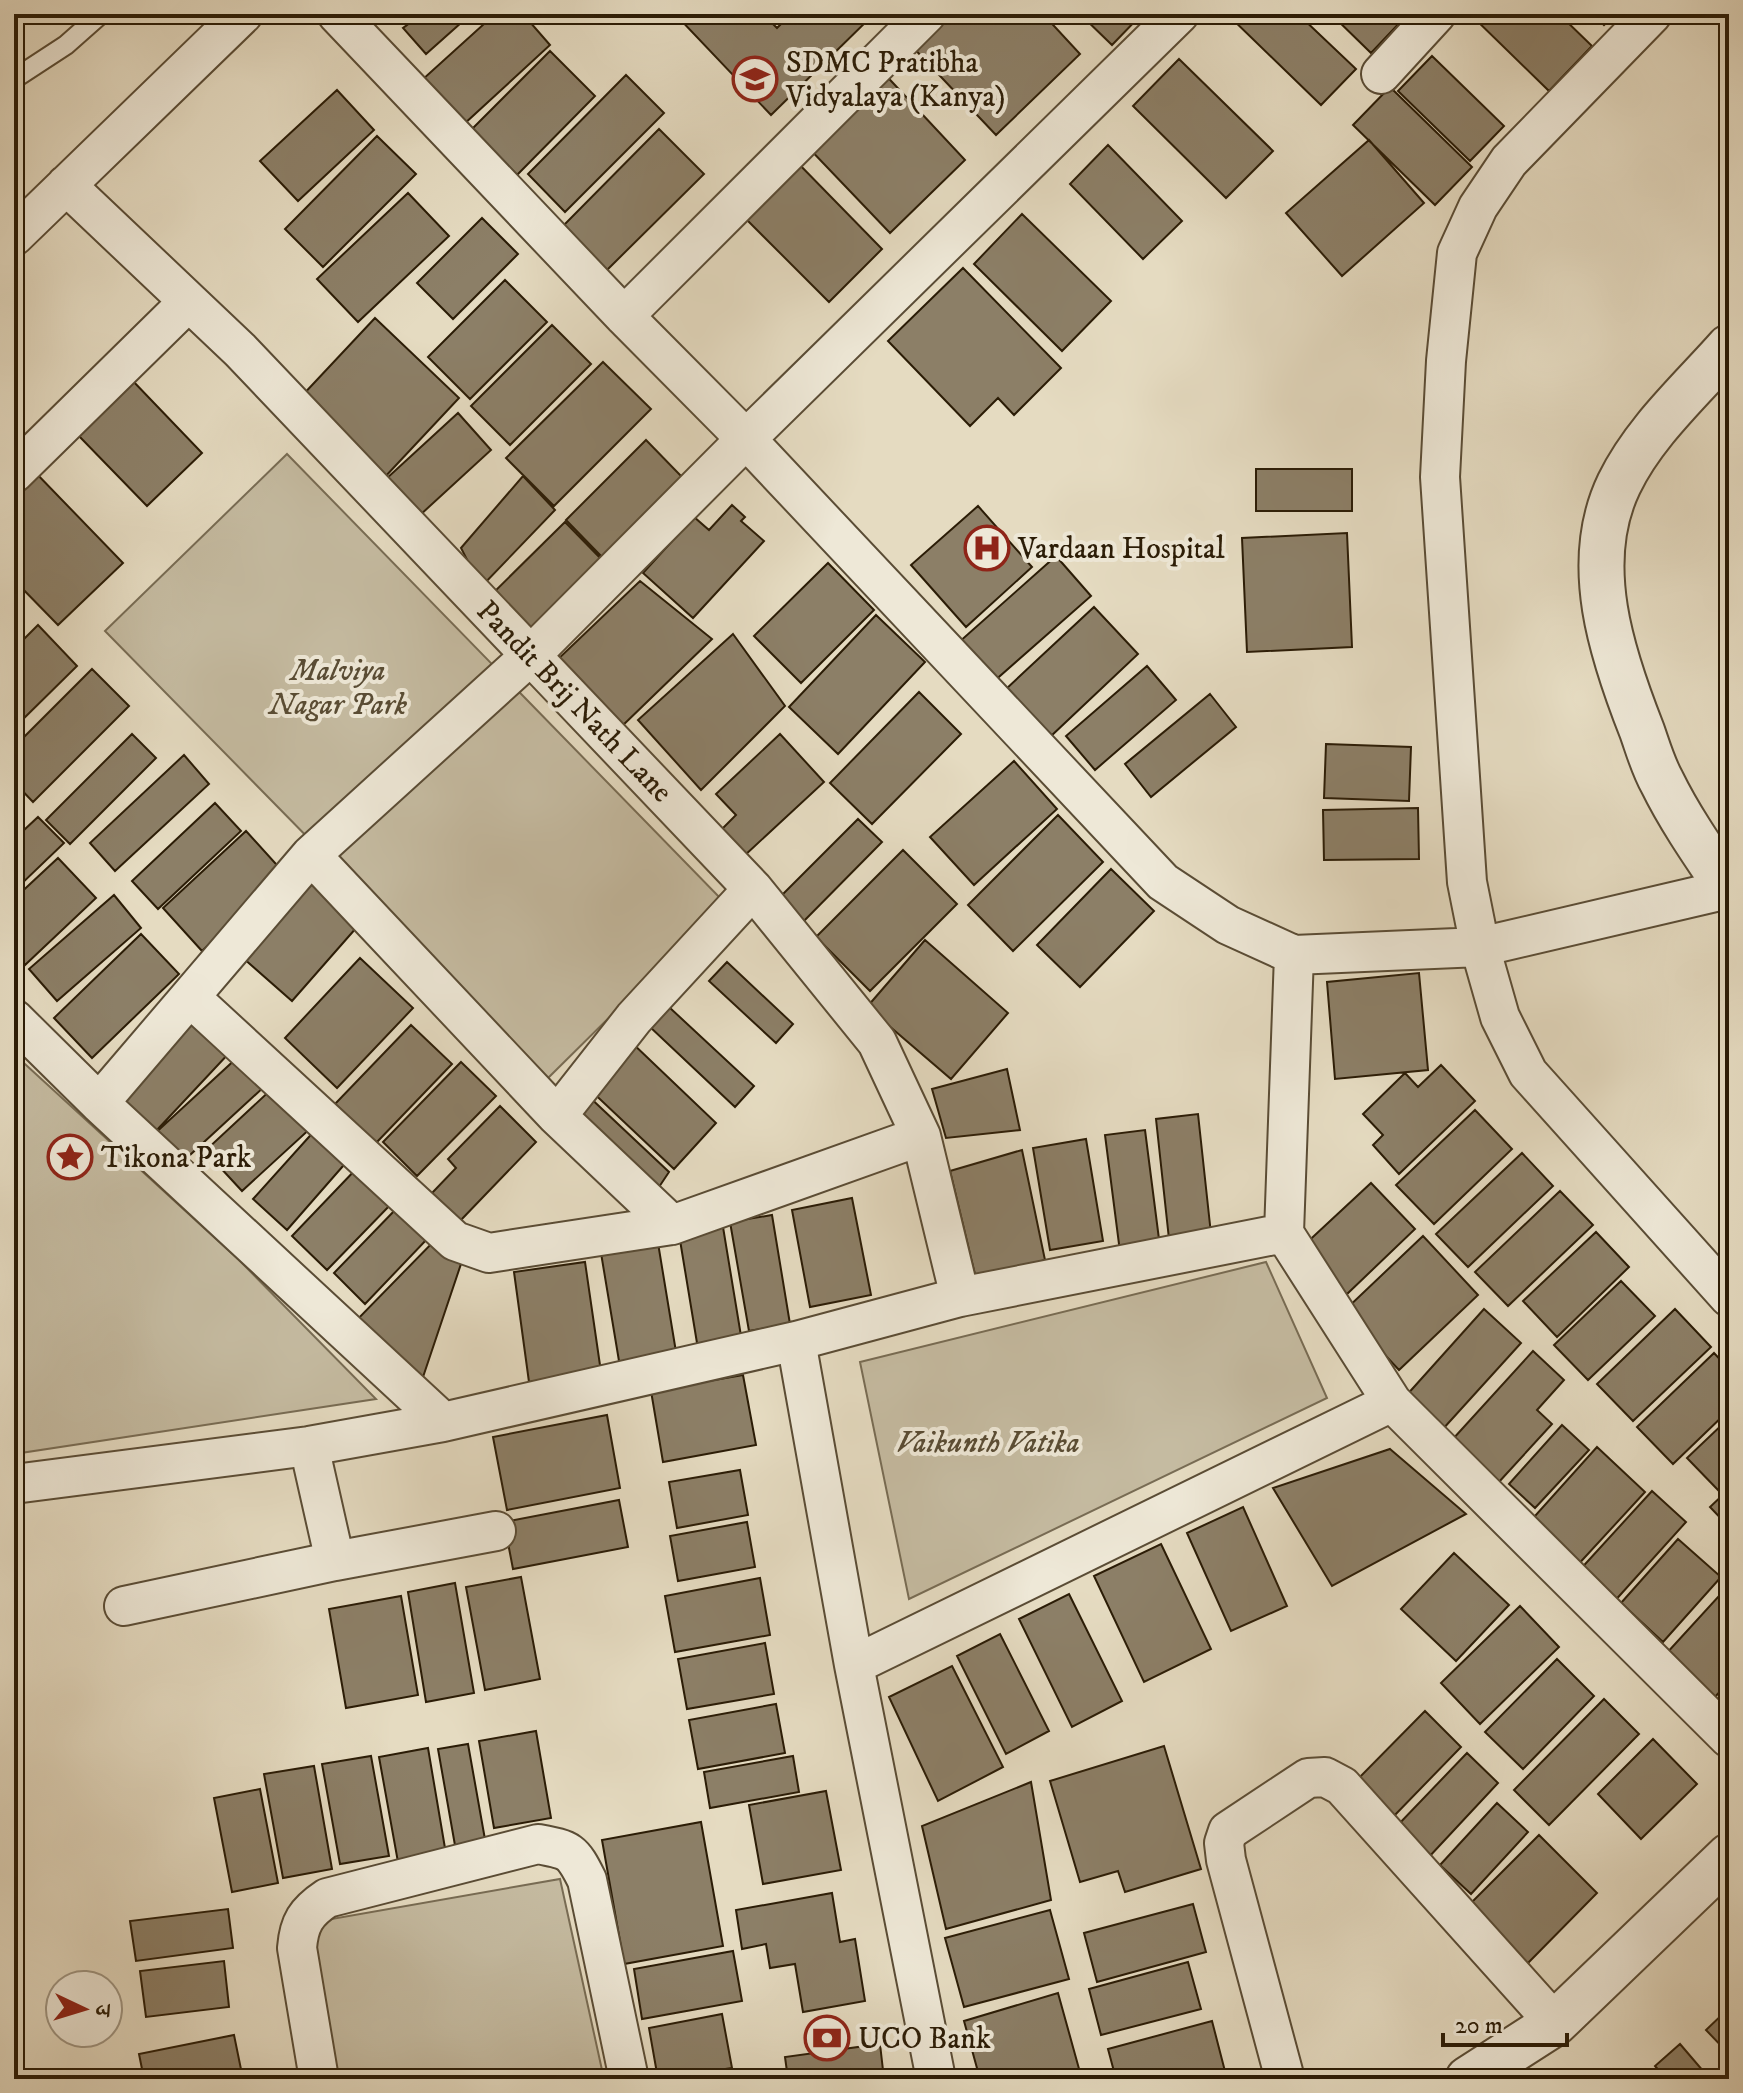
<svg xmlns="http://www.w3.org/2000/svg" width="1743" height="2093" font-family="'IM FELL DW Pica','Noto Serif Devanagari',serif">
<rect width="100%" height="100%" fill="#e5dbc1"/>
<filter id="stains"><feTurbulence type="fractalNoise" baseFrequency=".0025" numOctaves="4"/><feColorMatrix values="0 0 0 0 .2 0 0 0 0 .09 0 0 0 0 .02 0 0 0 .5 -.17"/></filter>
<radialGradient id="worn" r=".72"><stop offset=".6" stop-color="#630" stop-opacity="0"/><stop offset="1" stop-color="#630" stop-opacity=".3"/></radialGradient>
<path fill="#c5bba1" stroke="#786c54" stroke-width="2" d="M287 454 725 903 546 1080 105 631Z
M14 1054 239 1260 376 1399 14 1454Z
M1266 1262 1327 1398 909 1599 860 1362Z
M560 1879 604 2079H337L303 1924Z"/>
<path fill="#8c7f67" stroke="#2b1c06" stroke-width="2" d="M397 14H471L426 54 403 28 407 25Z
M495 14H523L550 45 463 125 422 80Z
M675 14H763L777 28 791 14H874L771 115Z
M933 14H1043L1080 54 996 135 906 40Z
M1080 14H1142L1112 45Z
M1227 14H1298L1356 69 1321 105Z
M1331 14H1406L1407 15 1371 53Z
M1470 14H1559L1592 46 1549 91Z
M1593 14H1616L1604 25Z
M550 51 595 96 517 175 472 129Z
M1432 56 1504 126 1470 161 1398 91Z
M1179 59 1273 151 1226 198 1133 106Z
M879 68 965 160 890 233 803 142Z
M626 75 664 113 565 212 528 174Z
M1390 87 1472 167 1435 205 1353 125Z
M337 90 374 130 298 201 260 161Z
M659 129 704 174 606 271 563 226Z
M377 136 416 174 323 267 285 229Z
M1369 140 1424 203 1342 276 1286 213Z
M1108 145 1182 221 1143 259 1070 184Z
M793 158 882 249 829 302 739 212Z
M408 193 449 236 358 322 317 279Z
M1022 214 1111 301 1062 351 974 264Z
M482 218 518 254 453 319 417 283Z
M963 268 1061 368 1014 415 998 398 970 426 888 341Z
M505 280 547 322 470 399 428 357Z
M375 318 459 398 383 479 299 399Z
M552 325 591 364 510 445 471 406Z
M603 362 651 409 554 506 506 458Z
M131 379 202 453 147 506 76 433Z
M458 413 491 450 419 516 386 479Z
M646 440 682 477 602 557 566 520Z
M1256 469H1352V511H1256Z
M33 470 123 563 58 625 14 580V489Z
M523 476 555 510 481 587 461 548Z
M732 505 745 517 741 521 764 541 693 618 643 573 694 517 709 530Z
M978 506 1032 567 966 627 911 565Z
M565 522 607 565 529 644 486 600Z
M1347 533 1352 647 1247 652 1242 538Z
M1056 556 1091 596 992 683 958 643Z
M828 563 874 610 801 683 754 636Z
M640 581 712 639 619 729 555 662Z
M1094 607 1138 654 1050 737 1005 690Z
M876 615 925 662 838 754 789 707Z
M38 625 77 666 14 728V649Z
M733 634 785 706 701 790 638 720Z
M1147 666 1176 700 1095 770 1066 736Z
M92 669 129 706 33 802 14 782V747Z
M919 692 961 734 872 824 830 783Z
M1210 694 1236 727 1151 797 1125 764Z
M132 734 156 758 70 844 46 820Z
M780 734 824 782 744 856 720 831 736 815 716 794Z
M1326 744 1411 747 1409 801 1324 798Z
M184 755 209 784 115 871 90 843Z
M1014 761 1057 809 974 885 930 837Z
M215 803 241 831 158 909 132 881Z
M1418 808 1419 859 1324 860 1323 810Z
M1058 815 1103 862 1013 951 968 905Z
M38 817 64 843 14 891V820L24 830Z
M858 819 882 842 797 928 774 903Z
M246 831 285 874 202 951 163 908Z
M903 850 957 904 870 991 816 937Z
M58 858 96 898 25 965 14 953V899Z
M1111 869 1154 911 1080 987 1037 945Z
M316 875 364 919 292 1001 243 958Z
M114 895 141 928 57 1001 29 969Z
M141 934 179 974 92 1058 54 1018Z
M925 940 1008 1013 951 1079 867 1007Z
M360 958 413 1008 337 1088 285 1038Z
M727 962 793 1024 776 1043 709 981Z
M1419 973 1428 1070 1335 1079 1327 982Z
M669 1007 754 1086 735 1107 650 1027Z
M189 1012 231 1051 156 1131 115 1092Z
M411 1025 452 1064 376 1143 335 1104Z
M629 1040 716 1123 674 1169 586 1086Z
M239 1056 266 1085 178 1166 151 1137Z
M461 1062 496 1096 417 1176 383 1142Z
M1441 1065 1475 1101 1399 1174 1373 1145 1383 1135 1363 1114 1405 1073 1418 1087Z
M1007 1069 1020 1130 946 1138 932 1089Z
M275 1086 313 1126 242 1191 205 1151Z
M584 1092 669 1172 655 1193 570 1111Z
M500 1106 536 1142 460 1221 432 1193 456 1168 448 1159Z
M1475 1110 1512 1149 1434 1224 1396 1185Z
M1198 1114 1211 1234 1169 1239 1156 1119Z
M317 1128 350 1158 287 1230 253 1199Z
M1145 1130 1160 1247 1120 1252 1105 1135Z
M1086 1139 1103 1241 1050 1250 1033 1148Z
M1022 1150 1045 1260 976 1279 950 1171Z
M1522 1153 1553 1186 1468 1267 1436 1234Z
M359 1166 395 1200 327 1270 292 1236Z
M1371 1183 1415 1229 1346 1295 1301 1248Z
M1560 1191 1593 1225 1508 1306 1475 1272Z
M852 1198 871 1295 810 1307 792 1210Z
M398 1207 429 1237 365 1304 334 1273Z
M772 1215 790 1324 749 1331 730 1222Z
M723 1227 742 1342 698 1349 679 1234Z
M1596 1232 1629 1267 1557 1337 1523 1301Z
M439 1236 464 1255 422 1380 347 1330Z
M1423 1236 1478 1295 1399 1370 1344 1311Z
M658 1243 677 1358 620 1367 601 1253Z
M585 1262 601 1372 529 1382 514 1272Z
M1621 1281 1655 1316 1588 1380 1554 1345Z
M1484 1309 1521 1343 1442 1430 1405 1397Z
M1675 1309 1711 1347 1633 1421 1597 1384Z
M1533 1351 1564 1380 1537 1410 1552 1424 1498 1483 1452 1440Z
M1714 1353 1729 1369V1410L1673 1464 1637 1427Z
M743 1375 756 1445 663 1462 651 1391Z
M607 1415 620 1488 507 1510 493 1437Z
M1729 1418V1484L1720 1492 1687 1458Z
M1562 1425 1589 1450 1535 1508 1509 1484Z
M1597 1447 1645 1492 1574 1569 1526 1526Z
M1390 1449 1466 1514 1332 1586 1273 1488Z
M740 1470 748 1515 677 1528 669 1482Z
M1729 1489V1527L1710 1507Z
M1652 1491 1686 1522 1612 1604 1577 1573Z
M619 1500 628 1547 513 1569 504 1522Z
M1243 1507 1287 1606 1231 1631 1187 1533Z
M747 1522 755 1567 678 1581 670 1536Z
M1678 1539 1721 1577 1663 1642 1621 1603Z
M1161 1544 1211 1649 1144 1682 1094 1576Z
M1454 1553 1509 1605 1456 1661 1401 1609Z
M521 1577 540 1679 485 1690 466 1587Z
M760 1578 770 1635 675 1652 665 1596Z
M455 1583 474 1693 426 1702 408 1592Z
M1729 1585V1682L1713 1699 1665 1655Z
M1069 1594 1122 1701 1072 1727 1019 1619Z
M401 1596 418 1695 346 1708 329 1609Z
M1520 1606 1559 1647 1480 1724 1441 1683Z
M1000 1634 1049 1731 1006 1754 957 1656Z
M765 1643 774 1694 687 1709 678 1659Z
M1557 1659 1594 1696 1523 1769 1485 1732Z
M952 1666 1003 1767 938 1801 889 1697Z
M1729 1688V1726L1710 1708Z
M1604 1699 1639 1734 1549 1825 1514 1790Z
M776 1704 785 1753 698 1769 689 1720Z
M1425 1711 1461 1747 1391 1819 1354 1783Z
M536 1731 551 1818 494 1828 479 1741Z
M1653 1739 1697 1784 1641 1839 1598 1794Z
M468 1744 486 1845 456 1851 438 1749Z
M1164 1746 1201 1869 1125 1892 1118 1871 1080 1882 1050 1781Z
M428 1748 446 1854 398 1862 379 1757Z
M1467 1753 1498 1783 1428 1858 1396 1827Z
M371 1756 389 1856 340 1864 322 1764Z
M793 1756 799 1792 710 1808 704 1772Z
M314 1766 332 1869 283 1878 264 1774Z
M1031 1782 1051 1900 946 1929 922 1826Z
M260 1789 278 1883 232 1892 214 1798Z
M826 1791 841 1870 763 1884 749 1805Z
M1497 1803 1528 1832 1471 1894 1440 1865Z
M701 1822 723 1946 624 1964 602 1840Z
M1539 1835 1597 1893 1526 1965 1467 1907Z
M832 1893 840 1942 855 1939 865 2001 803 2012 795 1964 770 1968 766 1944 742 1949 736 1910Z
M1193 1904 1206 1952 1097 1982 1084 1933Z
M228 1909 233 1948 136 1961 130 1921Z
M1050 1910 1069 1979 964 2007 945 1938Z
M733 1951 742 2001 642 2019 634 1969Z
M224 1961 229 2007 146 2017 140 1971Z
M1188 1962 1201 2009 1101 2035 1089 1989Z
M1058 1993 1081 2076 1069 2079H980L964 2021Z
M1729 2008V2054L1706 2030Z
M722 2014 732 2068 658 2079 649 2028Z
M1212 2021 1227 2079H1116L1108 2049Z
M234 2035 243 2079H144L139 2054Z
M880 2044 884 2079H788L785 2057Z
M1680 2044 1710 2079H1666L1655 2066Z"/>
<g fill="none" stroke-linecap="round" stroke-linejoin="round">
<g stroke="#5a4c35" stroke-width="22">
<path id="service" d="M14 79 66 45 101 14"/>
</g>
<g stroke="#5a4c35" stroke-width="42">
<path id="minor" d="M337 14 624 316 746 439 1163 882 1228 925 1294 955 1480 947 1728 889
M1652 14 1509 161 1478 207 1457 253 1446 361 1440 477 1467 882 1480 947 1500 1017 1528 1073 1729 1297
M1381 74 1436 14
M66 185 240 350 753 889 877 1042 921 1136 960 1297
M14 236 243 14
M624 316 926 14
M14 473 188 302
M311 855 557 1116 634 1018 753 889
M1294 955 1284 1233 1392 1402 1729 1738
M191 998 455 1241 489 1253 672 1225
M14 1019 99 1103 443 1422
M99 1103 311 855 531 655 746 439 1179 14
M557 1116 672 1225 921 1136
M796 1341 854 1665 936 2079
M309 1446 335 1561 496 1531
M14 1484 309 1446 443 1422 796 1341 960 1297 1284 1233
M124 1606 335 1561
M854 1665 1392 1402
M319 2079 297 1948C299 1923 306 1912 327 1898L538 1844C570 1850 572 1850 587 1880L629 2079
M1285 2079 1226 1860 1224 1843 1228 1831 1308 1778 1325 1777 1342 1786 1555 2023"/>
</g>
<g stroke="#5a4c35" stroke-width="48">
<path id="tertiary" d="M1729 347C1691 390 1644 432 1619 484 1581 563 1612 655 1642 731 1648 748 1653 766 1662 782 1680 819 1706 856 1729 890
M1468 2079 1555 2023 1729 1856"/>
</g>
<use href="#service" stroke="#eee8d7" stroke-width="18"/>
<use href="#minor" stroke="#eee8d7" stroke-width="38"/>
<use href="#tertiary" stroke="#eee8d7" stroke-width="44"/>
</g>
<defs>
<g id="school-ring" transform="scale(2.3)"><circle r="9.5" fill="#eee8d7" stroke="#8f2418" stroke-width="1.5"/><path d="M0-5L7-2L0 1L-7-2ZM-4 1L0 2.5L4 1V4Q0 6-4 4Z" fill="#8f2418"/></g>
<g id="hospital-ring" transform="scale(2.3)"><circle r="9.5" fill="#eee8d7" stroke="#8f2418" stroke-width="1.5"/><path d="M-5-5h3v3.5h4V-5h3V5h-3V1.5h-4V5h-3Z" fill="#8f2418"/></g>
<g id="sight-ring" transform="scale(2.3)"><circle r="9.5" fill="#eee8d7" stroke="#8f2418" stroke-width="1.5"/><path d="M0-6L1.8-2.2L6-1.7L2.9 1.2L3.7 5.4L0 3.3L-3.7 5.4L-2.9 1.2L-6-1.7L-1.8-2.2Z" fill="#8f2418"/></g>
<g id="bank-ring" transform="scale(2.3)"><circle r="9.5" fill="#eee8d7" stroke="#8f2418" stroke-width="1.5"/><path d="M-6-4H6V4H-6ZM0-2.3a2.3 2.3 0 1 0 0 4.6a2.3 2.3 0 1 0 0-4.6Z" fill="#8f2418"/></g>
</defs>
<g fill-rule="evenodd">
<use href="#school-ring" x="755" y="79"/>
<use href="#hospital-ring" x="987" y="548"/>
<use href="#sight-ring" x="70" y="1157"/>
<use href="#bank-ring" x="827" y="2038"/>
</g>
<g text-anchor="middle" stroke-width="8" stroke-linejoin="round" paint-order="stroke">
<g font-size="30" fill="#2b1c06" stroke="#eee8d7" text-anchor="start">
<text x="786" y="72">SDMC Pratibha<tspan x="786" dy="34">Vidyalaya (Kanya)</tspan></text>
<text x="1018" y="558">Vardaan Hospital</text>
<text x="101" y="1167">Tikona Park</text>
<text x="858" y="2048">UCO Bank</text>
</g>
<g font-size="30" font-style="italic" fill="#594c34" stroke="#eee8d7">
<text x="338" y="680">Malviya<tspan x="338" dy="34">Nagar Park</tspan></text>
<text x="988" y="1452">Vaikunth Vatika</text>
</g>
<g font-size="30" fill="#2b1c06" stroke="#eee8d7">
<text transform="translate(575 701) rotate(46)" y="10">Pandit Brij Nath Lane</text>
</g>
</g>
<rect width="1743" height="2093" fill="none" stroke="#e5dbc1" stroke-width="48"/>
<rect x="16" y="16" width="1711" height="2061" fill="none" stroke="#2b1c06" stroke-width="4"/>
<rect x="24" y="24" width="1695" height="2045" fill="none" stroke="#2b1c06" stroke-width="2"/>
<g transform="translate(84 2009) rotate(94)"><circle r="38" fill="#eee8d7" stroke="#a09683" stroke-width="2"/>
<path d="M0-6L14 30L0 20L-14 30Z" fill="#8f2418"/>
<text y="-12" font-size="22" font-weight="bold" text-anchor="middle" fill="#2b1c06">उ</text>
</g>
<path d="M1443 2033v12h124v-12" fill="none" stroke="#2b1c06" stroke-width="4"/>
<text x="1455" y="2033" font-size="24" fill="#2b1c06" stroke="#eee8d7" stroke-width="6" paint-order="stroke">20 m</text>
<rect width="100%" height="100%" filter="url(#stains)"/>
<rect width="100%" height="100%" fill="url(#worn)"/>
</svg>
